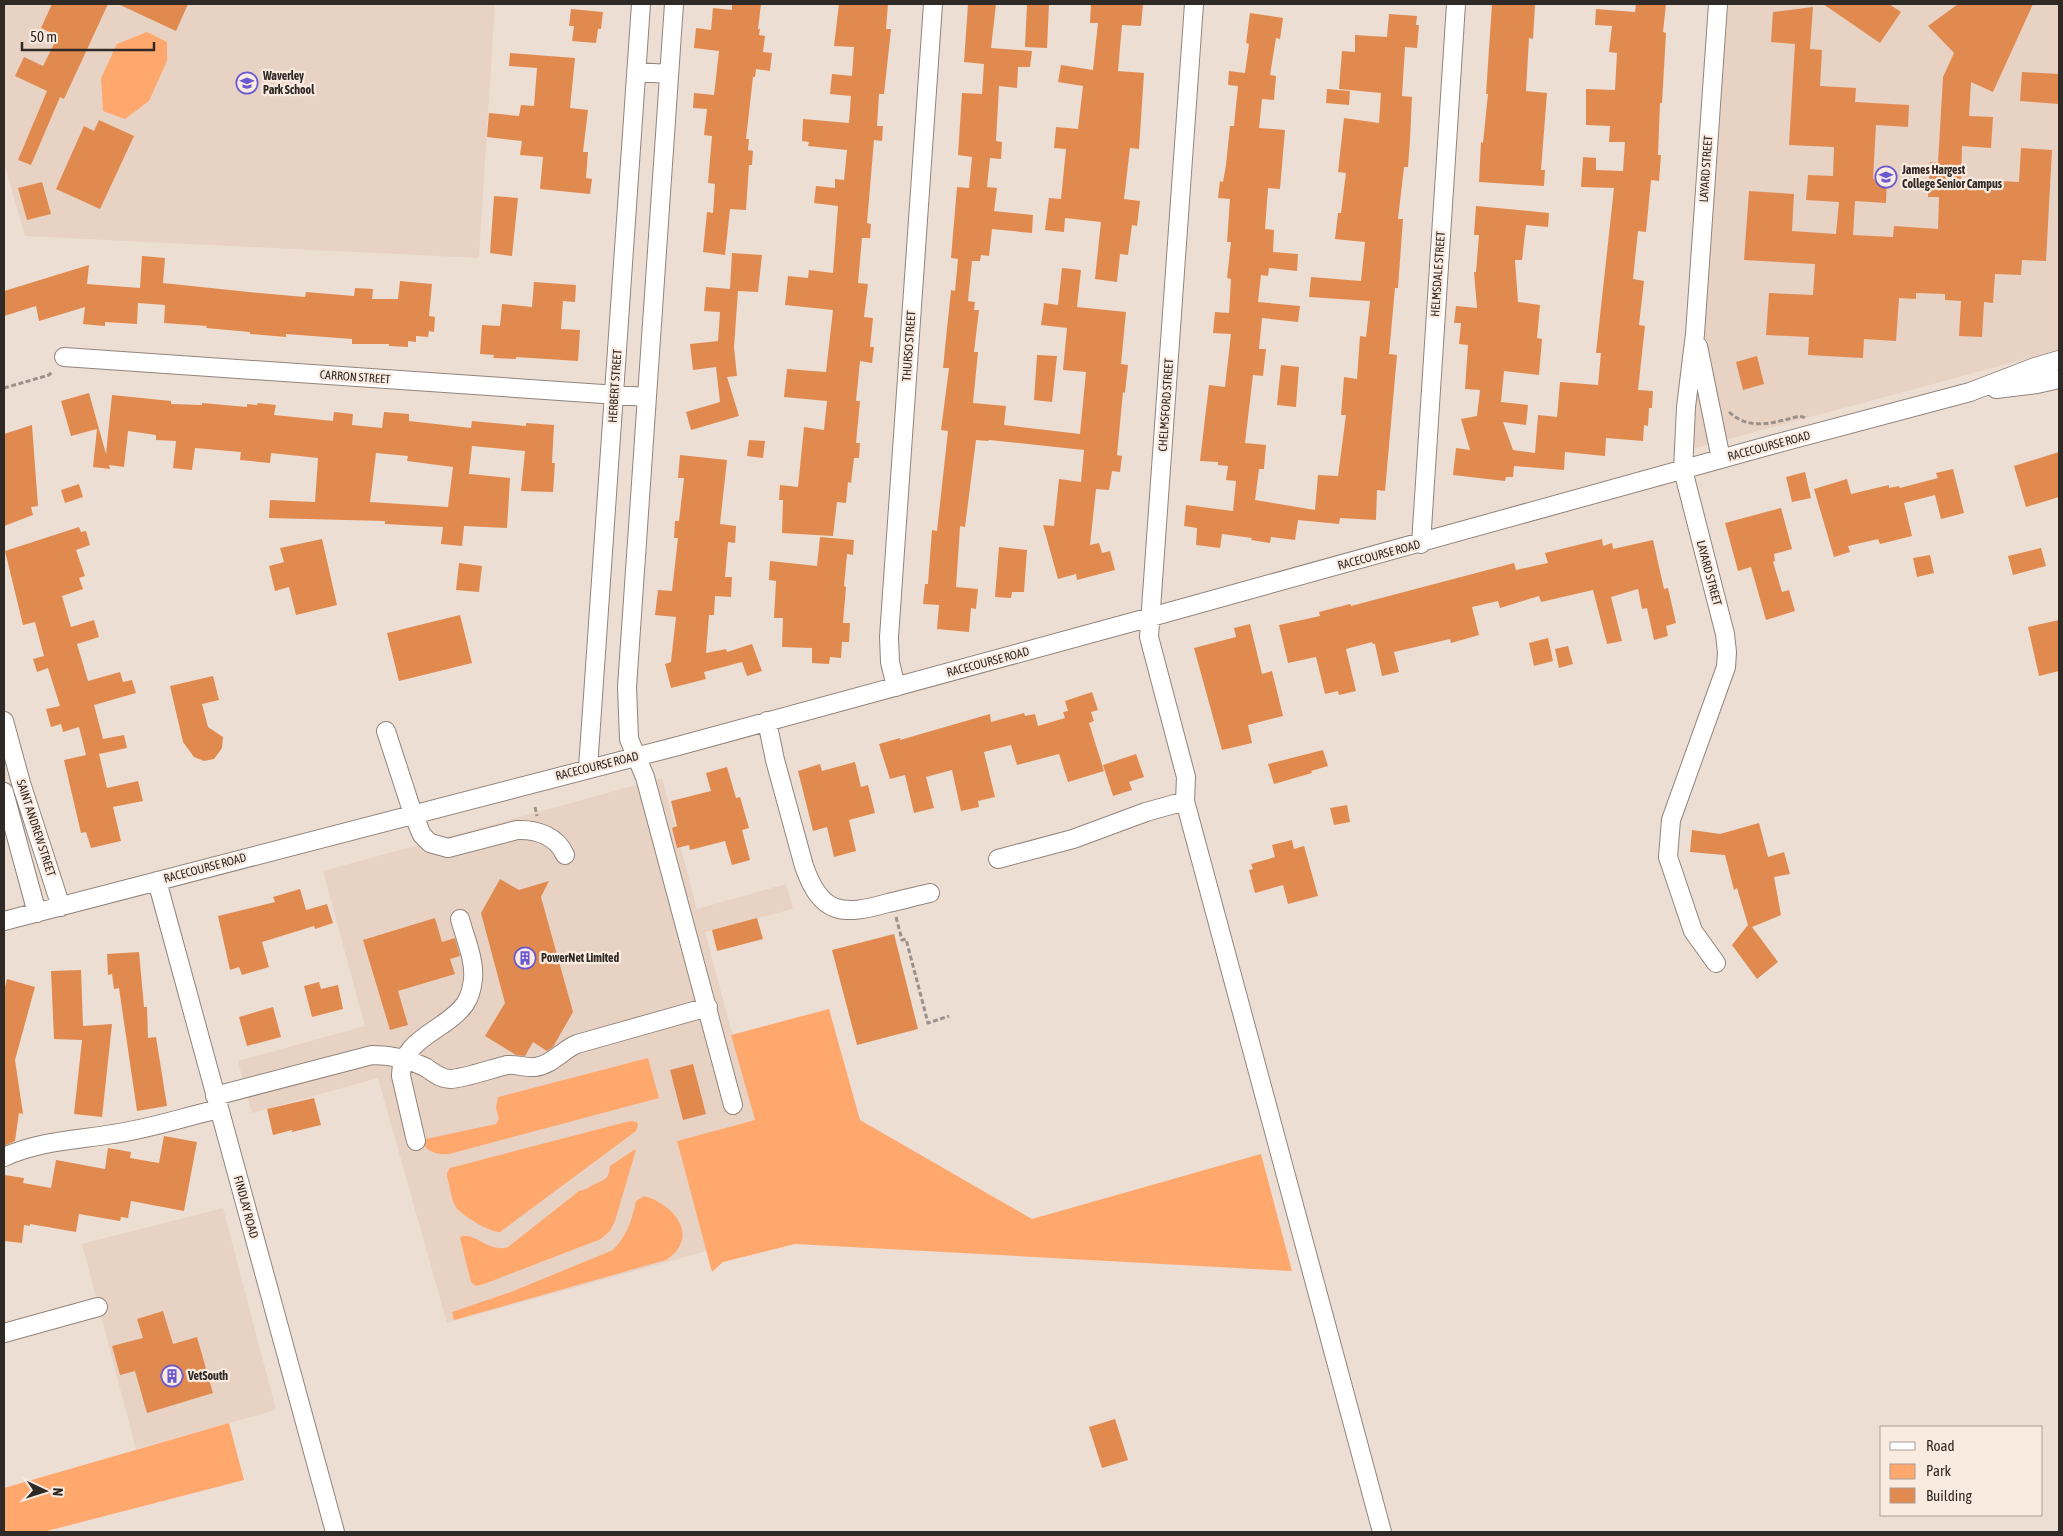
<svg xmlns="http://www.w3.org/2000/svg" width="2063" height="1536" font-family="'Asap Condensed',sans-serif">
<rect width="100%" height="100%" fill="#edded4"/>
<path fill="#e8d2c4" d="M4 4H495L479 258 25 236 4 163Z
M1725 4H2059V350L1692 449Z
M662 778 697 909 786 884 793 909 705 932 755 1120 677 1141 707 1251 447 1323 378 1078 252 1113 238 1061 365 1026 323 871Z
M223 1208 276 1410 136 1449 82 1244Z"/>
<path fill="#ffa86e" d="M147 32 167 42V61L149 101 125 119 103 111 101 78 117 44Z
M829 1009 860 1120 1032 1219 1261 1154 1292 1271 795 1244 723 1262 712 1272 677 1141 755 1120 731 1035Z
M648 1058 659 1098 449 1154C437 1155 426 1152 421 1140L496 1124 499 1119 496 1108 498 1097Z
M630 1121 637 1122 638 1125 636 1131 500 1232C491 1233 462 1216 456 1207 451 1200 450 1186 447 1177V1173L450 1168Z
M634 1150H636L615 1221 610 1231 601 1239 484 1284 476 1286 471 1282 460 1238 462 1236C478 1234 489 1253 508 1247L579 1191C589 1189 588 1187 597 1183 607 1179 609 1177 610 1166Z
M644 1196C674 1204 701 1237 666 1260L454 1320 452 1312 511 1292 613 1250C628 1234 631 1222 636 1201Z
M229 1423 244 1480 43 1532H4V1488Z"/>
<path fill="#e18a4f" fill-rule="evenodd" d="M52 4H108L64 99 60 97 31 165 18 160 47 91 15 76 24 57 43 66 58 36 41 28Z
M118 4H188L176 31Z
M732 4H761L758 29H760L759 35 765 36 763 52 772 53 770 71 756 69 755 77H753L746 139H749L748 150 753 151 752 165H749L746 210 730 209 725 255 703 252 707 212 713 213 715 184 708 183 712 136 704 135 707 109 693 108 694 93 714 95 719 51 694 48 696 28 711 30 713 8 732 10Z
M839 4H888L886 29H891L884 94H879L877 126H883L882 141 874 140 867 223 871 224 870 238H862L858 283 868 284 864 317 873 318 870 347H874L872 363 860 361 856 401H860L856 443H860L859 458H854L851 483 848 482 846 503 837 502 833 536 782 533 783 500H779L780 485 798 487 804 427 824 430 827 401 784 397 787 369 826 372 833 310 785 305 788 276 808 278 809 270 833 273 838 206 814 203 816 186 835 188V179L844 180 847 150 808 146 809 142 802 141 803 119 849 123 851 96 830 94 832 74 852 76 854 47 834 46Z
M968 4H996L991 48 1032 51 1030 67H1018L1017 88 999 86 996 141 1002 142 1001 159 990 158 987 187 997 188 994 211 1033 215 1032 233 992 229 989 256 981 255 980 261H972L968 301 975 302 974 310H979L974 352H978L973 403 1006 406 1004 425 1080 434 1086 372 1063 370 1067 328 1041 325 1044 303 1058 305 1062 268 1081 270 1077 307 1126 312 1121 364 1128 365 1125 393 1123 392 1117 455 1122 456 1120 472 1112 471 1109 490 1096 489 1090 545 1099 543 1102 553 1110 551 1115 570 1077 580 1076 574 1058 579 1043 525 1054 526 1059 479 1081 482 1084 450 989 440 988 441 976 440 965 527 960 526 956 587 978 589 976 609 971 608 969 632 937 629 939 605 923 604 925 584H928L932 530 937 531 948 431 941 430 949 368H943L951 290 955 291 958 259 951 258 957 187 969 188 972 157 958 155 962 93 982 94 984 64 964 62Z
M1027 4H1049L1047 48 1025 47Z
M1091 4H1143L1141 26 1122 25 1118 71 1144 73 1139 149 1130 148 1124 199 1140 201 1137 226 1132 225 1128 255 1120 254 1117 282 1095 279 1101 222 1065 218 1064 232 1045 230 1049 198 1061 199 1066 149 1054 148 1056 127 1078 129 1083 86 1058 82 1061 65 1093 70 1098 23H1090Z
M1492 4H1535L1533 39 1529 38 1526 91 1547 93 1541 170H1545L1544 186 1479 182 1481 142 1483 143 1488 94H1486Z
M1636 4H1666L1663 32 1666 33 1662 103H1660L1658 155H1661L1659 181 1651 180 1646 232 1638 231 1633 279 1644 281 1639 325 1645 326 1638 390 1653 391 1652 408H1649L1648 426 1644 425 1643 441 1606 438 1605 456 1565 452 1564 470 1514 466 1513 477H1506L1505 481 1453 475 1456 448 1470 450 1461 419 1477 416 1480 390 1465 389 1468 345 1459 344 1461 323H1454L1456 306 1477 308 1474 272H1476L1479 235H1474L1476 206 1549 213 1548 227 1526 225 1522 260H1515L1518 302 1540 305 1537 338 1542 339 1539 375 1504 371 1501 402 1528 405 1526 425 1503 422 1513 450 1535 453 1538 415 1557 417 1560 382 1598 385 1601 353H1596L1614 188 1581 187 1583 157 1596 158V170L1623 171 1625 142H1609L1610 126 1586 125V89L1615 90 1617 53 1609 52 1612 26 1595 25 1596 9 1635 12Z
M1823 4H1889L1901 12 1880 43Z
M1958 4H2033L1993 92 1971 82 1969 116 1993 117 1991 148 1962 146 1961 179 2019 182 2021 148 2052 150 2046 261 2022 260 2021 275 1995 274 1993 303 1984 302 1982 337 1959 336 1961 301 1945 300V294L1916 293V299L1899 298 1896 341 1864 339 1863 358 1808 355 1809 337 1766 335 1769 293 1813 295 1815 264 1744 260 1749 191 1794 194 1792 231 1836 234 1839 202 1806 200 1808 175 1833 176 1834 147 1789 145 1795 44 1771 42 1773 12 1813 7 1810 49 1822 50 1820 86 1856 88 1855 102 1909 105 1908 127 1876 125 1873 179 1887 180 1886 203 1855 201 1853 235 1893 237 1894 226 1938 229 1939 197H1928L1930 162 1938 163 1943 77 1954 53 1928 26Z
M571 9 603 12 601 29H598L596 43 572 41 574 26H569Z
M1250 13 1283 18 1280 39 1276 38 1270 75 1276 76 1274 100 1262 99 1259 128 1285 130 1280 189 1268 188 1265 229 1274 230 1273 252 1298 254 1297 271 1269 268 1268 276 1261 275 1258 302 1300 306 1298 322 1262 318 1259 349H1266L1263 376 1253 375 1245 443 1266 445 1264 469H1259L1255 500 1315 510 1318 475 1338 476 1346 415H1341L1344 377 1357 379 1360 336 1366 337 1370 301 1309 297 1311 277 1361 281 1365 242 1335 239 1338 213H1341L1346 173 1338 172 1344 118 1379 123 1381 93 1339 89 1342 51 1355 52V35L1387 37 1389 14 1417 16 1416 25H1419L1417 48 1405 47 1402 96 1412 97 1410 140 1408 167H1404L1398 219H1403L1398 288H1395L1389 354 1397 355 1385 491 1377 490 1376 520 1340 518 1339 524 1298 520 1295 540 1271 537 1270 543 1251 540 1252 538 1222 534 1220 548 1196 545 1197 528 1184 526 1186 505 1233 511 1236 481 1226 480 1228 466 1218 465V462L1200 461 1209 385 1225 387 1231 334 1213 333 1215 312 1229 313 1231 279 1227 278 1231 242H1227L1230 199 1218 198 1220 181 1223 182 1226 165 1230 126H1234L1238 86 1228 85 1229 71 1245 73 1249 44 1246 43Z
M510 53 575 58 570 108 588 110 583 152H588L586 178 592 179 590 194 540 189 543 157 520 155 522 141 487 137 489 113 519 116 521 105 534 106 537 68 509 66Z
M2022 72 2059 74V104L2020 101Z
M1327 89 1350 91 1349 105 1326 103Z
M99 120 134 136 100 209 56 189 84 126 94 131Z
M42 182 51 214 27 220 18 188Z
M494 196 518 198 512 256 490 253Z
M732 253 762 255 758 292 738 291 734 347 737 376 727 377 739 416 691 430 686 412 720 402 716 367 693 370 690 344 718 341 720 312 704 311 706 287 730 289Z
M142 256 165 258 163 283 259 293 305 297 306 292 354 296 355 288 373 289 372 299H398L400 281 432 284 429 316 435 317 434 332 429 331 428 337 416 336V342L408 341V347L389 346V344H352V339L286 334V337L250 334V332L206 328 207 326 164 323 165 305 138 303 137 324 105 322V326L83 324 85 307 39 321 36 306 4 316V291L89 265 87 284 140 288Z
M534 282 576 285 575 302 563 301 561 329 580 330 578 361 516 357V359L493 358 494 355 480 354 482 325 500 326 502 304 532 307Z
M1037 355 1057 356 1052 402 1034 400Z
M1757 356 1764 384 1743 390 1736 362Z
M1281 365 1299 367 1296 407 1277 405Z
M89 393 106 454 112 395 171 401V404L202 405V403L247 407V404L257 405 258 403 276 405 274 415 333 421 334 412 353 414 352 425 382 428 384 412 409 414V421L471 428 472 421 526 426V423L554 425 552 463H555L553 492 521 491 525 451 472 446 469 474 510 478 507 528 464 526 462 546 441 544 443 527 385 524V521L269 518 270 500 315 502 318 458 271 453 270 463 240 460 241 452 195 448 192 470 173 468 176 441 156 440V435L128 431 124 467 109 465 110 469 93 467 97 429 71 436 61 401ZM376 453 408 456 407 461 453 467 448 507 370 502Z
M32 425 38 506 31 507 33 515 4 526V434Z
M749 440 765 441 763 458 747 456Z
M2059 452V497L2026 507 2014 466Z
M680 455 727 460 720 524 736 526 735 543 728 542 725 577H732L731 597 715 596 714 615H709L706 653 726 649 727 652 752 644 762 671 747 676 742 662 704 672 706 679 671 688 665 664 671 662 676 617 655 615 658 590 672 591 678 538H674L675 521H679L684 478H678Z
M1953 469 1964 513 1941 519 1935 495 1904 503 1912 536 1880 544 1878 539 1848 546 1850 552 1834 557 1814 489 1847 479 1851 494 1889 485V488L1899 486 1900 488 1938 478 1936 473Z
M1805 472 1811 498 1792 502 1786 477Z
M79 484 83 497 65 503 61 490Z
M1781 508 1792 549 1774 554 1775 561 1773 562 1782 592 1789 590 1795 611 1766 620 1751 567 1738 571 1725 523Z
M79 527 81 532 86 531 90 545 76 550 85 576 79 578 83 589 62 596 71 627 94 620 99 637 77 644 88 681 120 672 123 682 132 680 136 693 94 705 103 739 124 735 127 748 99 754 107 788 138 781 143 801 113 807 121 841 91 848 86 832 81 833 64 760 86 755 79 727 63 732 61 724 51 727 46 709 60 706 48 668 37 672 33 659 44 656 35 622 23 625 5 551Z
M820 537 854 540 853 555 847 554 844 586 846 587 843 623H850L849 642H842L841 658 830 657 829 664 812 663V648L782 647 783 618H774L776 581 769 580 770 561 817 566Z
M322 539 337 605 296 615 289 587 275 591 269 566 284 562 280 548Z
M1602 539 1603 546 1612 543 1613 549 1653 540 1664 589 1668 588 1676 623 1666 626 1668 636 1654 640 1647 608 1642 609 1638 589 1611 597 1622 641 1607 644 1593 590 1541 602 1539 596 1500 608 1498 601 1472 607 1479 635 1451 643 1450 639 1394 652 1399 672 1382 676 1375 644H1373L1372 642 1346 649 1356 691 1339 695 1338 691 1325 694 1316 657 1288 663 1279 625 1320 616 1319 612 1350 604 1351 606 1514 563 1516 570 1548 563 1545 553Z
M999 547 1027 550 1024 592H1012L1011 598 995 597Z
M2041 548 2046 566 2013 575 2008 556Z
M1930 555 1934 573 1917 577 1913 558Z
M459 563 482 566 479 592 456 590Z
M460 615 472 663 399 681 387 633Z
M2059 620V671L2039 676 2028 627Z
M1250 624 1262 674 1272 671 1283 716 1248 725 1252 743 1222 750 1194 648 1236 637 1234 628Z
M1548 638 1553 661 1534 666 1529 643Z
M1568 646 1573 664 1559 668 1555 649Z
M213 676 219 700 202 704 208 727 223 737 222 748 214 759 204 761 194 757 183 742 170 686Z
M1092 692 1098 710 1091 712 1094 721 1089 723 1104 771 1068 782 1059 754 1017 765 1011 745 984 752 995 797 978 801 979 807 961 811 952 770 926 777 934 808 914 813 905 775 890 779 879 744 900 738V740L990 714 991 722 1024 713 1025 716 1035 714 1038 726 1065 718 1063 712 1068 711 1065 701Z
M1323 750 1328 766 1311 771 1312 773 1274 784 1268 764Z
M1136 754 1144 777 1129 782 1132 790 1113 796 1103 765Z
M855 762 861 787 868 785 875 813 849 820 856 851 834 857 827 827 813 831 798 771 820 764 822 771Z
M727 767 736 798 740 797 749 828 742 830 750 860 732 865 725 841 690 850 689 845 677 848 672 828 677 826 671 801 711 791 706 773Z
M1347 805 1350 822 1334 825 1330 808Z
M1759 823 1768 857 1784 852 1790 874 1774 877 1781 915 1752 927 1778 962 1757 979 1732 945 1748 925 1737 888 1734 890 1725 855 1690 852 1692 830 1720 834Z
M1292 840 1294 849 1304 846 1318 896 1288 904 1283 885 1255 893 1249 870 1253 869 1251 864 1275 857 1272 845Z
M500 879 519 890 549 881 541 897 573 1012 553 1047 547 1051 533 1042 525 1056 516 1055 485 1036 505 1003 481 913Z
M300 889 306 910 327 904 333 923 315 929 314 926 262 942 269 967 242 975 239 967 230 970 218 916 275 902 273 897Z
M435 918 442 942 455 938 460 956 450 959 455 974 398 991 408 1025 390 1030 363 940Z
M757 918 763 939 717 951 712 930Z
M894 934 918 1029 857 1045 832 950Z
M139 952 144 1007H147L148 1038 156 1037 167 1106 137 1111 119 988 114 989 112 974 108 975 107 954Z
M81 970 83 1026 112 1024 102 1117 74 1114 82 1040 54 1039 51 971Z
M7 979 35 987 15 1060 23 1114 19 1113 15 1141 4 1146V991Z
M319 982 321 989 338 985 343 1009 312 1017 304 986Z
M273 1007 281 1037 247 1046 239 1017Z
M693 1064 706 1114 683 1120 670 1070Z
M314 1098 321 1125 292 1132V1130L273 1135 267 1109Z
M164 1136 197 1142 184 1211 131 1201 128 1218 121 1217 120 1221 79 1214 76 1232 30 1224V1226L24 1225 22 1243 4 1241V1175L24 1178 23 1183 51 1188 56 1160 105 1169 108 1148 131 1152 130 1158 159 1163Z
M163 1311 173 1344 197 1337 213 1393 147 1413 135 1371 120 1375 112 1346 143 1338 137 1319Z
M1115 1419 1128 1460 1102 1468 1089 1427Z"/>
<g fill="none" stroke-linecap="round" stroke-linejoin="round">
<g stroke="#92847b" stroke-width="20">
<path id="minor" d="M674 4 627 687 629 739 645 777 733 1105
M1194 4 1149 637 1186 777 1185 801 1382 1532
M637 72 669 74
M1698 346 1721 459
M64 357 647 397
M1996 389 2037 384 2059 379
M1421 544 1456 4
M896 687 890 662 889 637 933 4
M4 721 21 783 61 907
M767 721 775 760 804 866C821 915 842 916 888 903 902 900 916 896 930 893
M386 731 413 814 422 835 430 843 448 848 517 830C536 829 557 836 565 855
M588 768 641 4
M4 792 37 913
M998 859 1073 839 1146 812 1185 801
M157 881 335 1532
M4 921 678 746 1151 617 1771 445 1970 392 2035 367 2059 360
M1716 963 1693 931 1668 857 1671 820 1726 667 1727 652 1725 634 1683 470 1686 407 1695 334 1718 4
M215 1096 372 1055C391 1055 407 1058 425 1067 433 1072 440 1079 450 1079 462 1079 494 1068 507 1065 517 1064 525 1068 535 1067 552 1065 562 1050 577 1044L708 1007
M416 1141 401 1076C400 1039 447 1030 465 1004 470 997 472 988 473 979 475 960 465 938 460 919
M4 1157C39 1141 76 1140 113 1134 149 1129 184 1117 219 1109
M4 1333 98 1307"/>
</g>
<path stroke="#9c918a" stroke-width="3" stroke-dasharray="5 2.5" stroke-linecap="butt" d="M4 388 49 375 52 372
M1729 412C1751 432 1775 422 1800 416L1806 418
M535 807 537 816
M896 917 902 940 906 939 928 1023 949 1016"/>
<use href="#minor" stroke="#fff" stroke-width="18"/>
</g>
<defs>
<g id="school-ring" transform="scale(1.125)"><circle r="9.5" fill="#faebe1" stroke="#6a58d1" stroke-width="1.5"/><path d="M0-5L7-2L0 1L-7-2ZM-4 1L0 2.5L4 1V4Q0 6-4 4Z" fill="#6a58d1"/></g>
<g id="building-ring" transform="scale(1.125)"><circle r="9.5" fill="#faebe1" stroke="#6a58d1" stroke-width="1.5"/><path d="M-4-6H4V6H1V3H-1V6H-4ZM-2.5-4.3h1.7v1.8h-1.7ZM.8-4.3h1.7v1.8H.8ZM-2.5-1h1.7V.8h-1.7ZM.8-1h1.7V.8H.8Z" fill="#6a58d1"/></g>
</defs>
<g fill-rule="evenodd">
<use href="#school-ring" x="247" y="83"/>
<use href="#school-ring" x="1886" y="177"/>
<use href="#building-ring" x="525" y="958"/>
<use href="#building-ring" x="172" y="1376"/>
</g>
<g text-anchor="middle" stroke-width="4.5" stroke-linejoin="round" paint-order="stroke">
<g font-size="12" font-weight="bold" fill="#302a27" stroke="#faebe1" text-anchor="start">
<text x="263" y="80">Waverley<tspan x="263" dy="14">Park School</tspan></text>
<text x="1902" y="174">James Hargest<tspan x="1902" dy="14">College Senior Campus</tspan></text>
<text x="541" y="962">PowerNet Limited</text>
<text x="188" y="1380">VetSouth</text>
</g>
<g font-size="12" fill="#302a27" stroke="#faebe1">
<text transform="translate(1706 169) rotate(-86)" y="4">LAYARD STREET</text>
<text transform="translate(1438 274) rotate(-86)" y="4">HELMSDALE STREET</text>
<text transform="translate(909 346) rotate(-86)" y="4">THURSO STREET</text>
<text transform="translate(355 377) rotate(4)" y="4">CARRON STREET</text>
<text transform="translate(615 386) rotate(-86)" y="4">HERBERT STREET</text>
<text transform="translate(1166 405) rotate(-86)" y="4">CHELMSFORD STREET</text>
<text transform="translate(1769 446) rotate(-15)" y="4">RACECOURSE ROAD</text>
<text transform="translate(1379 555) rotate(-15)" y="4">RACECOURSE ROAD</text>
<text transform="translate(1709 573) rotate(75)" y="4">LAYARD STREET</text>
<text transform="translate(988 662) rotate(-15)" y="4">RACECOURSE ROAD</text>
<text transform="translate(597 766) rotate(-14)" y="4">RACECOURSE ROAD</text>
<text transform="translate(36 828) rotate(72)" y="4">SAINT ANDREW STREET</text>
<text transform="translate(205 868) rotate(-15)" y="4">RACECOURSE ROAD</text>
<text transform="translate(246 1207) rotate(75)" y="4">FINDLAY ROAD</text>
</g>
</g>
<rect width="2063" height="1536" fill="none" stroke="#302a27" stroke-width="10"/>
<rect x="1880" y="1426" width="162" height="90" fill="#faebe1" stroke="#a99e97"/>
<rect x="1890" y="1442" width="25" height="8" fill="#ffffff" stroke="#a99e97"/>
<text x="1926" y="1451" font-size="15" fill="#302a27">Road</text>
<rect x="1890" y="1464" width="25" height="15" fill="#ffa86e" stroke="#a99e97"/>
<text x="1926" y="1476" font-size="15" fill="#302a27">Park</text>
<rect x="1890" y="1488" width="25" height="15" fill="#e18a4f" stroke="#a99e97"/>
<text x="1926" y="1501" font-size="15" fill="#302a27">Building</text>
<g transform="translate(45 1491) rotate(94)" stroke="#faebe1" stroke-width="4" paint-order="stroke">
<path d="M0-4L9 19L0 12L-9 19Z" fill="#302a27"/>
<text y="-8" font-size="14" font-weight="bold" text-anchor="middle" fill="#302a27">N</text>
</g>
<path d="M22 42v8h132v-8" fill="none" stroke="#302a27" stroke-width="2.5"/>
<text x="30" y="42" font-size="15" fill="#302a27" stroke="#faebe1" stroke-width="4" paint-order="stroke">50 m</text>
</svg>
